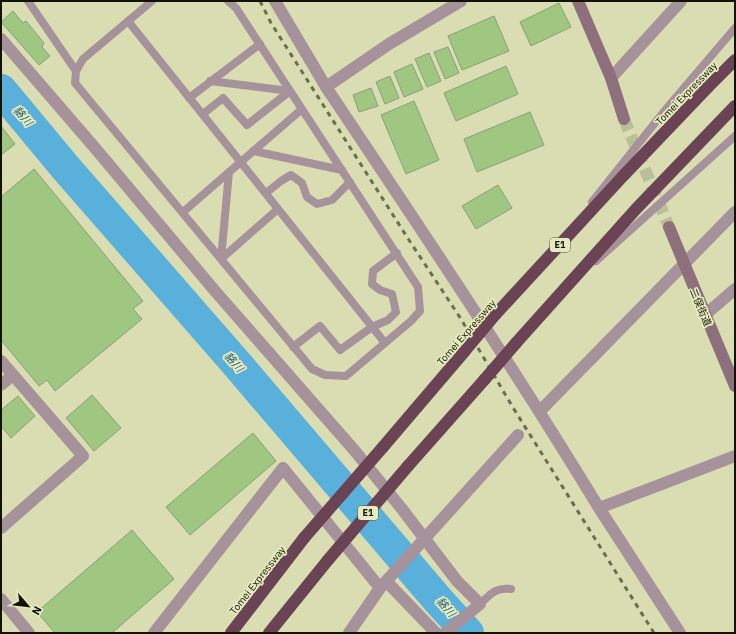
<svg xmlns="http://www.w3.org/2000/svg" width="736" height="634" font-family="'IBM Plex Sans','Noto Sans JP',sans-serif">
<rect width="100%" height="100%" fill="#d9ddb1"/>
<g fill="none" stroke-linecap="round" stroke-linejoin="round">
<path stroke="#59b0db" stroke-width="32" d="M1 90 65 167 236 363 438 600 468 633"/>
</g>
<path fill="#a0c781" stroke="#899f7a" d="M559 3 571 27 531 46 520 22Z
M13 11 23 23 26 21 44 43 42 47 50 56 39 65 1 22Z
M494 16 509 51 462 70 448 36Z
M448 47 459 73 445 79 434 52Z
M429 53 441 81 427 87 415 59Z
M412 64 423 89 404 97 394 72Z
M506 66 518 94 456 121 444 93Z
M390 76 399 98 385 104 376 82Z
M371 88 378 106 359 112 353 95Z
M414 101 439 160 406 174 381 115Z
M530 112 544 145 477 172 464 139Z
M1 126 15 144 1 155Z
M34 169 143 301 133 309 142 319 55 391 47 380 39 386 1 340V197Z
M498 185 512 208 476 229 462 206Z
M92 395 121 428 94 451 66 418Z
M18 396 35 416 11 438 1 426V410Z
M253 433 276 461 190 535 166 507Z
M132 530 174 579 112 633H55L37 612Z"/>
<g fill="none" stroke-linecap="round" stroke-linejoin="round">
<path stroke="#bbbf97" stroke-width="12" stroke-dasharray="12 6" stroke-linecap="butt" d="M624 119 669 227"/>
<path stroke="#a6929a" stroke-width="8" d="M28 1 76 71
M152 1 83 59 76 71 75 83 312 369 325 375 346 376 411 321 420 311 418 287 236 8 228 1
M128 21 385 343
M210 81 290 91
M189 98 260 44
M203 114 223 98 247 125 290 91
M253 151 342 170
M266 193 281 181 291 175 302 183 307 197 317 204 332 200 350 182
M592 202 666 109 735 28
M183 212 302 109
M221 259 229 172
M221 259 278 209
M596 261 735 136
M293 347 320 326 340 350 372 327 388 320 396 312 392 294 380 290 372 284 373 271 397 253
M480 604C491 594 495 587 511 589"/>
<path stroke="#a6929a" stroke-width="12" d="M275 1 326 87
M461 1 389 44 326 87C419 226 512 365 599 508L735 456
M1 39 95 148 215 291 355 451 402 509 457 581 480 604 445 633
M611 78 681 1
M705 315 735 289
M1 361 83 456 1 528
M1 385 13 375
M540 411 735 212
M599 508 680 633
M386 581 436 633
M1 599 29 633
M154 633 283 468 380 588
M349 633 380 588 518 435"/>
<path stroke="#8d707c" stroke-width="12" d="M578 1 611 78 624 119
M669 227 735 386"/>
<path stroke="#6a4454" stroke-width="12" d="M708 87 735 60
M495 315 624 175
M516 343 636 209 735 106
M383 447 464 352
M408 466 485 379
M231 633 304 538
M269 633 328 560"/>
<path stroke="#6c6e52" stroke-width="3" stroke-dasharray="5 5" stroke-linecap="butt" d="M260 1 271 23 407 237 461 319 512 406 654 633"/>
<path stroke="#6a4454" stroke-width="12" d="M624 175 708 87
M464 352 495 315
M485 379 516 343
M304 538 383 447
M328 560 408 466"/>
</g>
<g text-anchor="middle" stroke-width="3.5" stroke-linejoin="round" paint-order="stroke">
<g fill="#e6eabe" stroke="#52543c" stroke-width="1">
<rect x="550" y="238" width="20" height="14" rx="3"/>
<rect x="358" y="506" width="20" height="14" rx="3"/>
</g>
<g font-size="9" font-weight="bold" fill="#121304">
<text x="560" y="248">E1</text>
<text x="368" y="516">E1</text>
</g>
<g font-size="10" fill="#121304" stroke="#e6eabe">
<text transform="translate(686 93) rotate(-46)" y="4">Tomei Expressway</text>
<text transform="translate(701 307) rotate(67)" y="4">二俣街道</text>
<text transform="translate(466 332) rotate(-49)" y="4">Tomei Expressway</text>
<text transform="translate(257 580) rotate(-52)" y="4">Tomei Expressway</text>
</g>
<g font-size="11" font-style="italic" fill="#175b78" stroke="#e6eabe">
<text transform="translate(23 116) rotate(49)" y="4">貉川</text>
<text transform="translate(234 362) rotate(49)" y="4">貉川</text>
<text transform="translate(446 607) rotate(49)" y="4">貉川</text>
</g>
</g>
<rect width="736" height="634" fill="none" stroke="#121304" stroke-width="4"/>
<g transform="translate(28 606) rotate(118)" stroke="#e6eabe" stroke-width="3" paint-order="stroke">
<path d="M0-3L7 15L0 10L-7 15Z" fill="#121304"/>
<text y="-6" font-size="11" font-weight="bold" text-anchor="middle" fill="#121304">N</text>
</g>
</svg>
